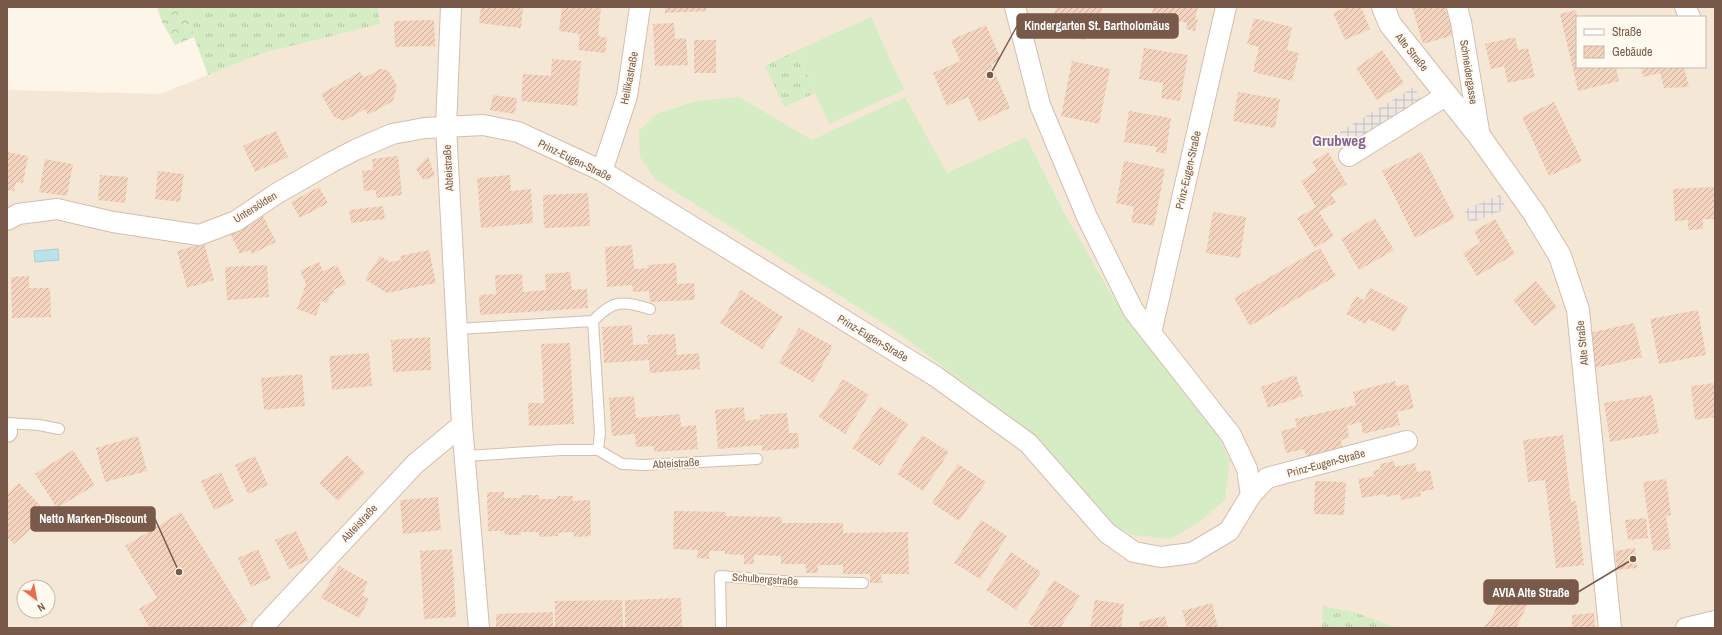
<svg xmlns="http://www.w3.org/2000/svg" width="1722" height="635" font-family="'Archivo Narrow',sans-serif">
<defs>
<pattern id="industrial-grid" width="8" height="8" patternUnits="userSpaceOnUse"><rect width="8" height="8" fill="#eee7e1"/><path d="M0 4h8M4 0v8" fill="none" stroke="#c6beb8"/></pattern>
<pattern id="grass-tufts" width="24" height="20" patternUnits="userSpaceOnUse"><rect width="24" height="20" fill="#d6ecc5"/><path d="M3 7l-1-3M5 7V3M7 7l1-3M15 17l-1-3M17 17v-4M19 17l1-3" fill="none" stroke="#b2c2a2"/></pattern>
<pattern id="forest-crowns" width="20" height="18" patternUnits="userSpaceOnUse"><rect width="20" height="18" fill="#d6ecc5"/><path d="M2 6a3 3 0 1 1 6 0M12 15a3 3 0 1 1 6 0" fill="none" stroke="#b2c2a2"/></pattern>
<pattern id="building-hatch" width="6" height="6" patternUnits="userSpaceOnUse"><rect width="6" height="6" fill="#f4d3bf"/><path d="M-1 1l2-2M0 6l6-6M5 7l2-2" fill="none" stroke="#caae9d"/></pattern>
</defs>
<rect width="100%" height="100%" fill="#fdf5e8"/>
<path fill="#f5e7d6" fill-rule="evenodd" d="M378 7H1715V628H7V90L160 94 263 53 380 23ZM1577 17H1705V67H1577ZM24 587H48V611H24Z"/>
<path fill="url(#industrial-grid)" d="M1414 87 1422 101 1348 145 1340 132Z
M1500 195 1506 209 1470 223 1464 210Z"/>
<path fill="url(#grass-tufts)" d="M186 7H378L380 24 263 53 208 75 194 37Z
M796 51 815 93 784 107 765 66Z
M1323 606 1357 613 1397 628H1322Z"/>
<path fill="url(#forest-crowns)" d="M157 7H186L194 37 175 45 162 22Z"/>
<path fill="#d6ecc5" d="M871 17 904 90 829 124 796 51Z
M739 97 812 140 905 97 947 173 1026 137 1063 211 1123 314 1181 389 1215 429 1230 461 1225 500 1199 522 1171 539 1132 535 1108 523 1033 434 894 330 655 179 640 157 639 130 659 113 696 101Z"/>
<path fill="#bbe2e8" stroke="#a1d2da" d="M58 249 59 260 35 262 34 251Z"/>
<path fill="url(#building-hatch)" d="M481 7H523L521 28 479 23Z
M562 7H601L598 36 607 38 605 53 578 50 580 34 559 31Z
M665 7H706V11L665 13Z
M1056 7H1102L1100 16 1091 14 1085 40 1050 32Z
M1153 7H1198L1195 19H1198L1195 31 1186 29 1187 23 1152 15Z
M1346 7H1361L1370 29 1345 40 1333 13Z
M1412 7H1445L1454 35 1423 44Z
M1576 10 1577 17V67H1616L1619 81 1578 91 1560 14Z
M1254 18 1292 27 1287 50 1299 53 1292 81 1253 72 1259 47 1247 44Z
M434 20 435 46 395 47 394 21Z
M674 23 675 39 686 38 688 65 655 66 653 24Z
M986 25 1001 59 991 64 1010 108 979 122 968 97 947 106 933 73 960 61 951 40Z
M1515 37 1518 50 1528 48 1535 77 1508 83 1504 66 1491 69 1485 44Z
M694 40H716V73H694Z
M1144 48 1188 55 1180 101 1161 98 1163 83 1139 79Z
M1382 50 1404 83 1377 100 1356 68Z
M552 59 581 61 577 106 521 101 523 74 551 76Z
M1072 61 1110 69 1099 124 1061 116Z
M1641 67H1684L1689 87 1664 88 1660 73 1643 77Z
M380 69 388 70 397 86 393 101 368 115 365 109 344 121 334 117 321 94 360 72 364 78Z
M1238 92 1280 99 1275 128 1233 121Z
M493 95 517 98 515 114 490 110Z
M1554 102 1582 161 1549 176 1522 117Z
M1129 111 1171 118 1166 154 1156 152 1157 147 1124 142Z
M276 131 288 157 255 172 243 146Z
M7 152 28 156 23 183 16 182 14 191 7 190Z
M1328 152 1347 184 1331 194 1336 202 1319 212 1334 236 1315 248 1297 218 1316 207 1301 181 1317 171 1312 162Z
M1421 152 1455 218 1415 238 1382 171Z
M398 156 402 195 376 198V190L364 191 362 171 373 170 372 159Z
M428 156 435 176 423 180 416 169Z
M45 159 73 164 67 196 39 192Z
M1124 161 1165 169 1154 226 1131 222 1134 207 1116 203Z
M158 171 184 174 180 202 155 199Z
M100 175 128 177 125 203 98 200Z
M510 175 511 191 531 189 533 223 481 228 477 178Z
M319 187 328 203 300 218 291 202Z
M1714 187 1715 219H1703V229L1688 230V220L1675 221 1673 189Z
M588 193 590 226 544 228 543 195Z
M383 206 385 219 351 223 349 210Z
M1213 212 1246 217 1240 258 1206 253Z
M262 214 276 242 252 254 250 250 240 254 229 231Z
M1375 218 1394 250 1359 270 1341 239Z
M1495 219 1515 254 1477 276 1463 253 1480 243 1474 231Z
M204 243 214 280 187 288 177 251Z
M632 245 634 269 648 268 647 265 676 263 677 284 694 283 695 300 650 302 649 291 633 292 632 285 607 287 605 247Z
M1320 248 1336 276 1250 326 1234 298Z
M429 250 436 283 387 293 365 279 380 256 390 262 401 260 400 256Z
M319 262 323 271 337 265 346 284 333 290 335 293 330 296 327 303 321 301 316 316 297 309 306 284 300 271Z
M267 265 269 297 227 300 225 267Z
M570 272 572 290 587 289 588 308 480 315 479 295 496 294 495 275 522 274 523 292 546 290 545 274Z
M29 276V288H50L51 317 12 318 11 277Z
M1536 281 1557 307 1534 326 1513 300Z
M1370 288 1408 307 1395 332 1368 319 1366 324 1346 314 1356 296 1364 300Z
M741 290 783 317 762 349 720 323Z
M1698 310 1706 355 1659 364 1650 319Z
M1634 323 1642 357 1596 368 1589 333Z
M632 325 633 345 648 344 647 335 675 334 677 355 699 353 700 369 650 373 649 360 604 363 602 327Z
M799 328 833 346 813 382 779 363Z
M430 337 431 370 393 372 391 340Z
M570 343 574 424 529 426 528 403H544L541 344Z
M369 353 372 386 332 390 329 356Z
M302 374 305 406 264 410 261 378Z
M1296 375 1303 396 1268 408 1261 387Z
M843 379 869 395 845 434 819 417Z
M1395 381 1396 386 1408 384 1414 408 1397 412 1400 425 1363 434 1361 422 1347 426 1349 438 1341 440 1343 451 1307 460 1304 449 1286 453 1281 431 1297 427 1295 419 1356 405 1353 392Z
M1715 383V417L1695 420 1691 386Z
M1652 395 1659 433 1610 442 1604 403Z
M634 396 636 418 680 414 681 427 696 425 698 449 654 452V446L636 447 635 434 612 436 609 398Z
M880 406 908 424 880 466 852 448Z
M744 407 745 421 760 419V415L787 413 789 433H798L799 448 762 451V445L718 449 715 410Z
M922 435 949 452 923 491 897 474Z
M1563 435 1571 502 1576 501 1584 565 1556 568 1545 480 1528 482 1523 440Z
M138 436 147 471 105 482 96 448Z
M73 450 95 485 57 508 35 474Z
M347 455 365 473 338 501 319 483Z
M255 456 268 485 248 494 235 465Z
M1394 461 1395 467 1415 463 1417 472 1430 470 1434 489 1420 492 1421 496 1401 500 1400 494 1386 497 1385 494 1362 498 1358 479 1374 476 1373 471 1380 469V464Z
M958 464 986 482 959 521 932 503Z
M221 472 234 501 214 510 201 481Z
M1666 479 1671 515 1666 516 1671 549 1653 551 1643 482Z
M1315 481 1346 482 1344 515 1314 514Z
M19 483 48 514 14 544 7 537V494Z
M487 492H504V498H521V495H539V499H557V496H573V501L590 500 591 536 574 537V532L558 533V536L539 537V532H521V535H505L504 531H488Z
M438 497 441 530 403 534 400 500Z
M674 511 726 512V516L782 517 781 523H843V533L908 532 909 574H881L882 583H870V574H843V565H818V573H806V564H781V556L754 555V564H744V555L725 554V551H709V559L697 558 698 550 673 549Z
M181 512 248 621 236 628H150L139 609 157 598 125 546Z
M1646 518 1648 538 1628 540 1625 520Z
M981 520 1007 536 980 579 954 563Z
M296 531 309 560 289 569 275 540Z
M1635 548 1637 568 1617 570 1615 551Z
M258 549 271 578 251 587 238 558Z
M452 549 456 617 424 619 420 551Z
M1011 552 1041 572 1016 610 986 590Z
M339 566 368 582 362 595 369 599 359 618 321 598Z
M1054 580 1080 596 1060 628H1036L1028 623Z
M1505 590 1529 602 1516 628H1483L1491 619Z
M681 598 682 628H625V600Z
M622 600 623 628H555V601Z
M1095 600 1124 604 1121 628H1090Z
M1212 603 1218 628H1187L1182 611Z
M553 612V628H496V614Z
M1594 613 1595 628H1572V615Z
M1165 616 1168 628H1140L1139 622Z"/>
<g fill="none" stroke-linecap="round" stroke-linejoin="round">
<g stroke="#d3beb0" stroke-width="12">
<path id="lane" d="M593 321C613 300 622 300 650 309
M457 329 593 321 600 433 598 450
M7 423 39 425 59 429
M465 456 561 450H598L622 464 644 465 757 459
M721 628 720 576 795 582 863 583"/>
</g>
<g stroke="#d3beb0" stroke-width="22">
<path id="street" d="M451 7 446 127 462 425 479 628
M1015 7 1040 105 1087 217 1133 310 1231 435 1247 469 1251 495
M1457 7 1461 22 1480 137
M1685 7 1690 17
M1349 156 1447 95
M602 171 627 96 640 7
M7 220 18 214 57 209 113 222 199 235 236 221 276 194 330 163 355 150 392 134 425 128 483 125 518 132 602 171 935 376 1028 443 1107 533 1134 552 1161 557 1192 553 1229 531 1251 495 1267 478 1407 441
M1151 333 1226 7
M7 430V432
M262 628 415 464 462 425
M1686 628 1715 621"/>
</g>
<g stroke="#d6beac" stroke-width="24">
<path id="secondary" d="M1383 7 1390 24 1480 137 1534 213 1560 256 1578 310 1610 628"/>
</g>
<use href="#lane" stroke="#fff" stroke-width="10"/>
<use href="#street" stroke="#fff" stroke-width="20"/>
<use href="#secondary" stroke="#fff" stroke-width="22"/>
</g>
<g text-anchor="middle" stroke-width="3.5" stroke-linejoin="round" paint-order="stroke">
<g font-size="11" fill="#795a4a" stroke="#fff9ef">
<text transform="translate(1412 52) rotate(51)" y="4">Alte Straße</text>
<text transform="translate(1469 72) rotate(81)" y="4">Schneidergasse</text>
<text transform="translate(629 78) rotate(-79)" y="4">Heilikastraße</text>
<text transform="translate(575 160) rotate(26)" y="4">Prinz-Eugen-Straße</text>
<text transform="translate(448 168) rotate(-93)" y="4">Abteistraße</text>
<text transform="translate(1188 170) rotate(-77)" y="4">Prinz-Eugen-Straße</text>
<text transform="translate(255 207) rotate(-32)" y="4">Untersölden</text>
<text transform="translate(873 338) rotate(31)" y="4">Prinz-Eugen-Straße</text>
<text transform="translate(1582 343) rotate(-96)" y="4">Alte Straße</text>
<text transform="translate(676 463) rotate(-3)" y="4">Abteistraße</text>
<text transform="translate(1326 463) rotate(-15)" y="4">Prinz-Eugen-Straße</text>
<text transform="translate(359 523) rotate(-47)" y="4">Abteistraße</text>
<text transform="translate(765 579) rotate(4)" y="4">Schulbergstraße</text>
</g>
<g font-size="15" font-weight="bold" fill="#836395" stroke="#fff9ef">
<text x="1339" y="146">Grubweg</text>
</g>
</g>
<path fill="none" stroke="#795a4a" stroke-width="1.5" d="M990 75L1017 26M179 572L155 519M1633 559L1578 592"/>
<g fill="#795a4a" stroke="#fff9ef" stroke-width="1.5">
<circle cx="990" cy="75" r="4"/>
<circle cx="179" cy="572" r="4"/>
<circle cx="1633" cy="559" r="4"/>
</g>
<g fill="#795a4a" stroke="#795a4a" stroke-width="1.5">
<rect x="1017" y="14" width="161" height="24" rx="4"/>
<rect x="31" y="507" width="124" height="24" rx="4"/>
<rect x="1484" y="580" width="94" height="24" rx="4"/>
</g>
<g font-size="12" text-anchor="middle" font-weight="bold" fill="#fff">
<text x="1097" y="30">Kindergarten St. Bartholomäus</text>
<text x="93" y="523">Netto Marken-Discount</text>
<text x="1531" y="597">AVIA Alte Straße</text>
</g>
<rect width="1722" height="635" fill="none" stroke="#795a4a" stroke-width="16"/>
<rect x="1576" y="16" width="130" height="52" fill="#fff9ef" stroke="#c9b9ad"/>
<rect x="1584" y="29" width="20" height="6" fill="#ffffff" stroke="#c9b9ad"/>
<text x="1612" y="36" font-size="12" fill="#795a4a">Straße</text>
<rect x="1584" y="46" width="20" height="12" fill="url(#building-hatch)" stroke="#c9b9ad"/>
<text x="1612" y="56" font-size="12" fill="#795a4a">Gebäude</text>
<g transform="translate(36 599) rotate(148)"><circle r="19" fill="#fff9ef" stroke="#c9b9ad"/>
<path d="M0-3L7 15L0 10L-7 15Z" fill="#eb6b4a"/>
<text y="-6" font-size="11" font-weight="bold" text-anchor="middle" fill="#795a4a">N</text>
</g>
</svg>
